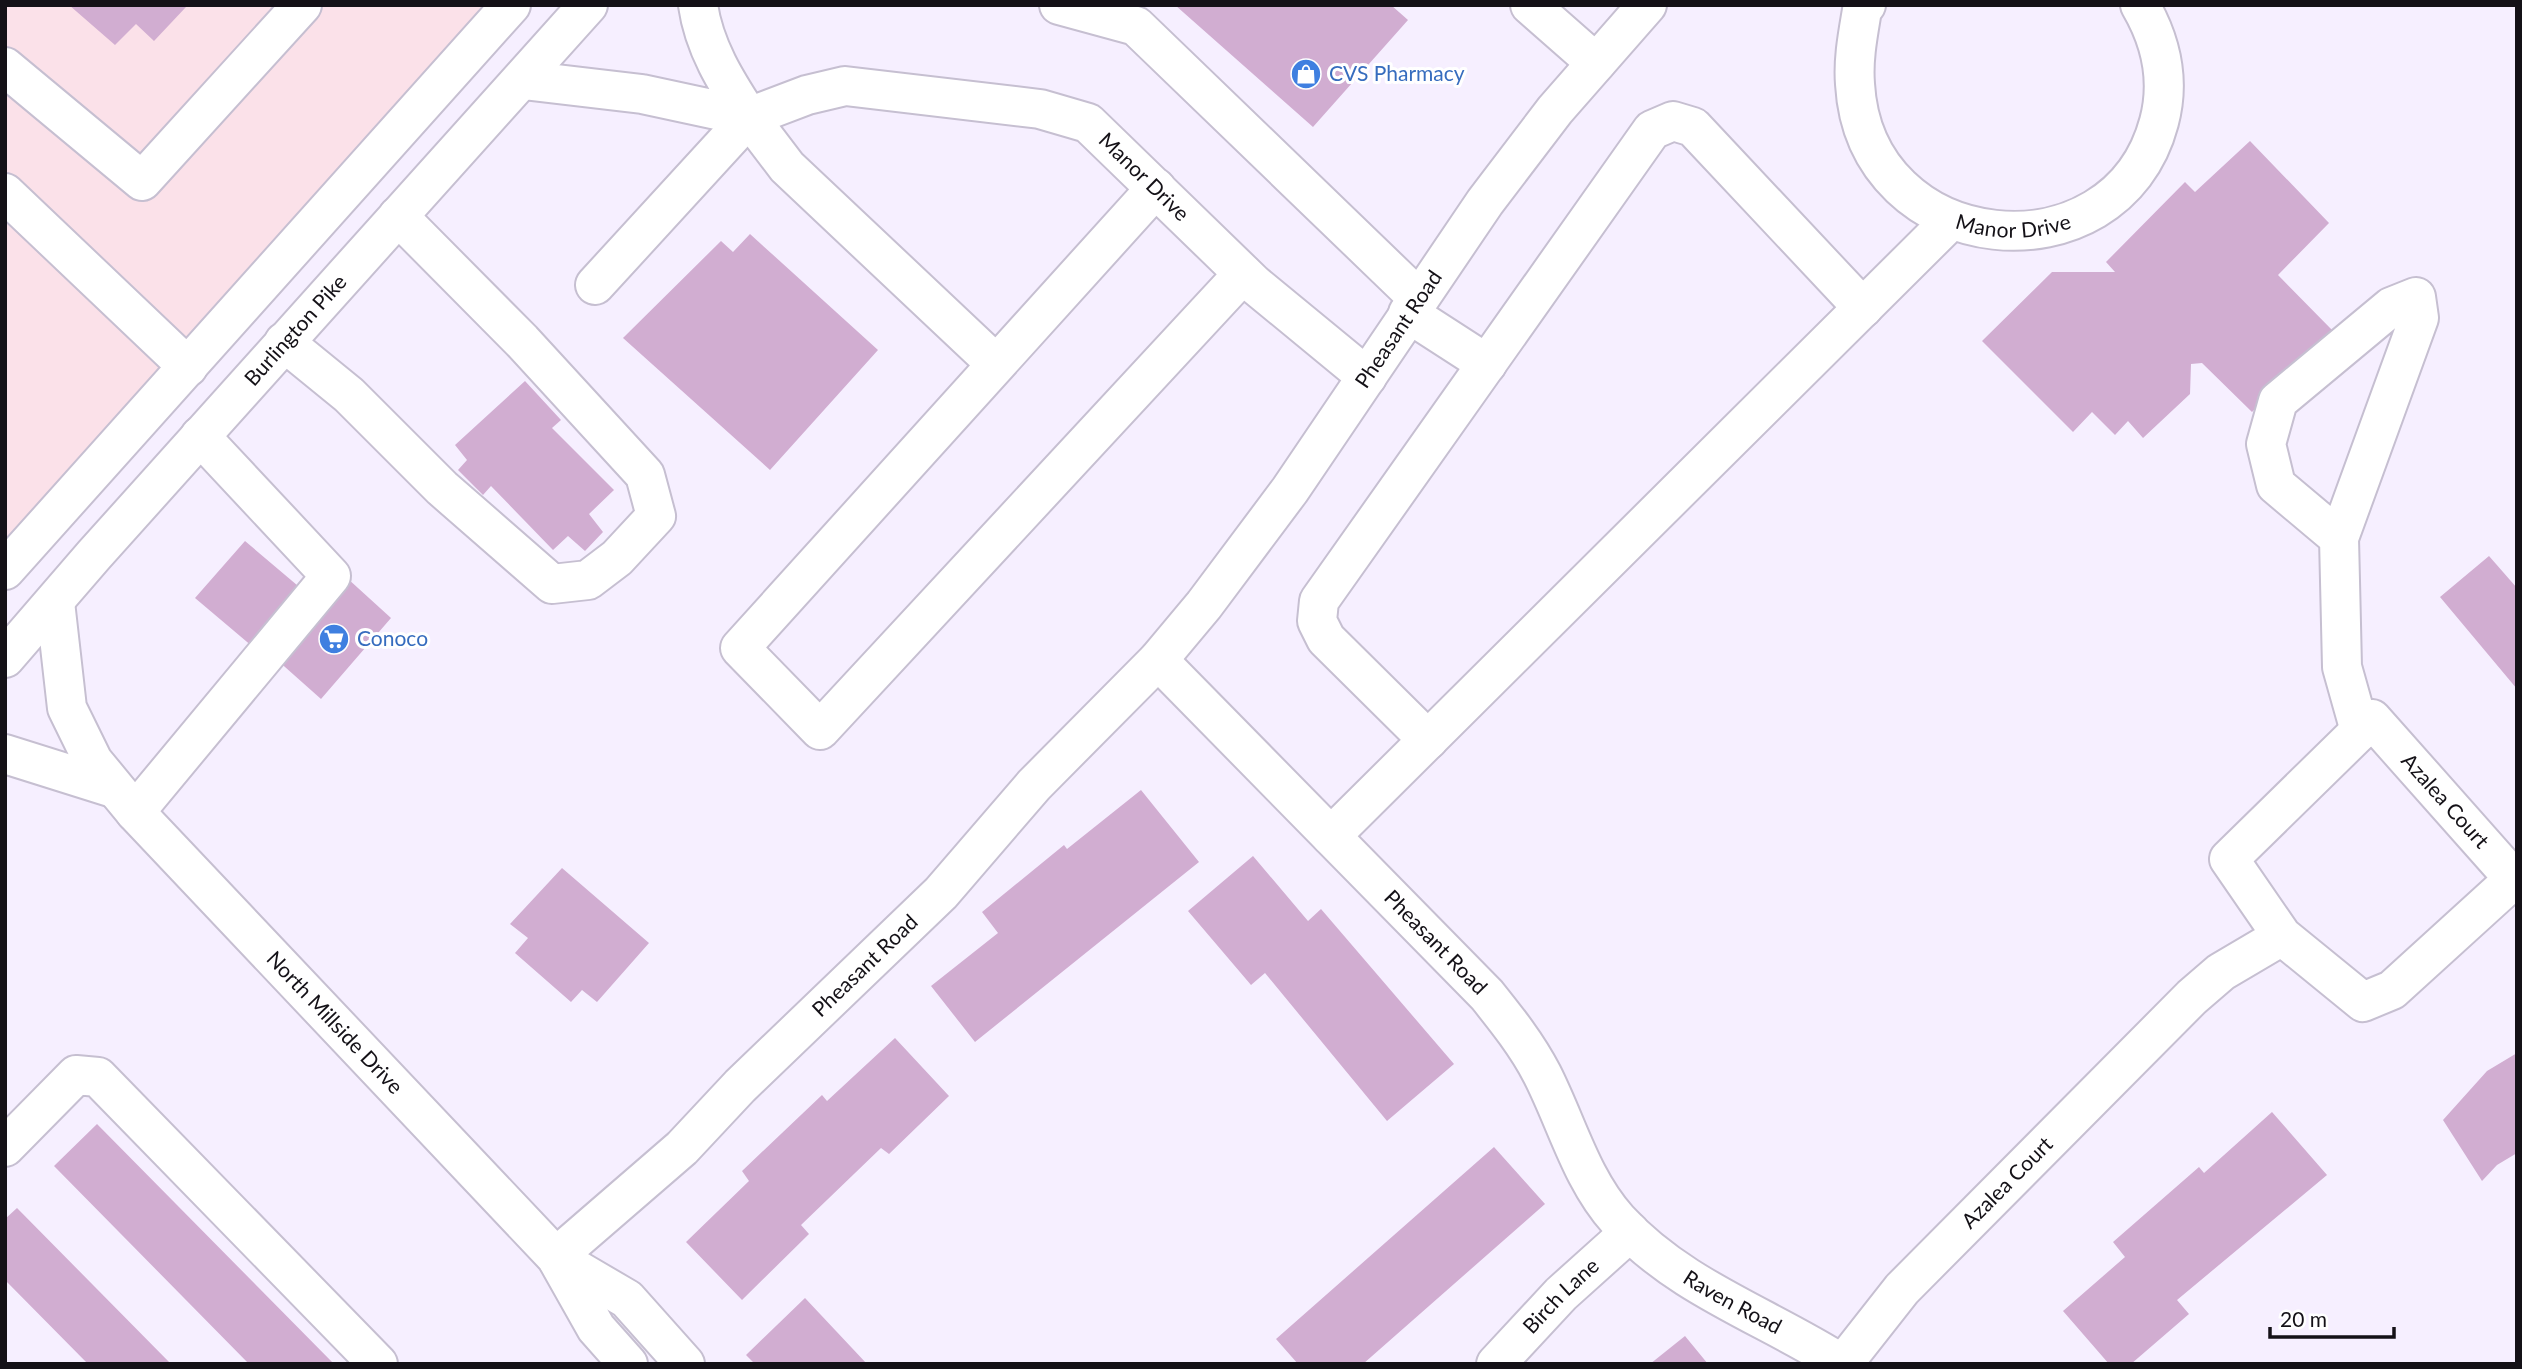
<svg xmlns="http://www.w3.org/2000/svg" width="2522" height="1369" font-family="Lato,sans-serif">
<rect width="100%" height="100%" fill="#f6efff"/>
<path fill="#fbe1e9" d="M5 5H511L5 573Z"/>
<path fill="#d1add1" d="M69 5H184L186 7 154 41 136 24 115 45Z
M1175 5H1391L1408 20 1313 127Z
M2250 141 2329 223 2278 275 2333 331 2252 412 2202 363 2191 364 2190 394 2143 438 2128 421 2115 435 2092 412 2073 432 1982 341 2052 272H2115L2106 262 2185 182 2195 192Z
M750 234 878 350 770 470 623 338 721 241 733 252Z
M525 381 561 420 552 428 614 490 589 514 603 532 585 551 568 536 553 550 491 486 483 495 458 470 467 460 455 445Z
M245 541 304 591 253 647 195 598Z
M2489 556 2517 588V689L2440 597Z
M347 578 391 618 321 699 276 659Z
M1141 790 1199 862 975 1042 931 986 998 933 982 912 1064 845 1067 849Z
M1253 856 1308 921 1321 909 1454 1064 1387 1121 1265 973 1251 985 1188 911Z
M562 868 649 943 597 1002 582 990 571 1002 515 953 528 938 510 924Z
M895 1038 949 1096 889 1154 881 1148 801 1225 809 1234 742 1300 686 1242 749 1181 742 1171 822 1095 827 1101Z
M2517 1053V1153L2497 1165 2482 1181 2443 1120 2487 1071Z
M2272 1112 2327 1175 2177 1300 2189 1314 2131 1364H2109L2063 1311 2125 1257 2113 1242 2199 1167 2204 1173Z
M97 1124 334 1364H249L54 1166Z
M1494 1147 1545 1204 1363 1364H1298L1276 1339Z
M17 1208 171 1364H88L5 1280V1219Z
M805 1298 867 1364H755L746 1355Z
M1685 1336 1708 1364H1650Z"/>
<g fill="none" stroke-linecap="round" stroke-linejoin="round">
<g stroke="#c6bfd1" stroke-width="42">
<g id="minor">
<path d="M1059 5 1136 26 1418 298"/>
<path d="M1530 5 1596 63"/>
<path id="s1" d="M1866 5 1862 10C1858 34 1853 59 1855 84 1865 260 2116 284 2159 122 2170 81 2161 41 2140 5"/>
<path d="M5 67 142 181 302 5"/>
<path d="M523 80 642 94 749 117C726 82 704 47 698 5"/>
<path d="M749 117 787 167 996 364"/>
<path d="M1156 188 740 648 820 730 1243 274"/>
<path d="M5 193 188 367"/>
<path id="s2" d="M595 285 749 117 807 95 845 86 1040 109 1088 123 1254 284 1367 377"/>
<path d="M1408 313 1487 364"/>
<path d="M284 342 349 395 442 488 552 584 588 580 617 558 656 516 645 475 522 341 398 216"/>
<path d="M2339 538 2276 485 2266 444 2278 401 2391 307 2416 297 2419 318 2339 538 2342 667 2360 731"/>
<path id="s3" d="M55 602 67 708 93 761 135 812 556 1257 596 1328 628 1364"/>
<path id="s4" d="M1158 660 1487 995C1507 1020 1527 1045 1542 1074 1567 1123 1581 1179 1618 1220 1680 1288 1767 1316 1842 1364"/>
<path d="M1428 740 1326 639 1317 621 1319 601 1652 130 1673 121 1693 127 1863 308"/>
<path d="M5 754 113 788"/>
<path d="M135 812 331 576 200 436"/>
<path d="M1331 836 1951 220"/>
<path d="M5 1147 76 1075 98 1077 378 1364"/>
<path id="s5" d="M556 1257 682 1148 740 1086 941 893 1034 785 1158 660 1204 605 1290 490 1485 202 1555 110 1647 5"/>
<path d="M557 1258 627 1299 685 1364"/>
<path id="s6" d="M1496 1364 1561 1294 1630 1232"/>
<path id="s7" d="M1843 1364 1902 1289 2192 997 2221 972 2282 936 2363 1002 2392 990 2514 879 2372 719 2229 859 2282 936"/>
</g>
</g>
<g stroke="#c6bfd1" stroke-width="42">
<g id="highway">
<path d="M5 570 511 5"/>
<path id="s8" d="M5 658 94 555 588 5"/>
</g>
</g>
<use href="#minor" stroke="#fff" stroke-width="38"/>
<use href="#highway" stroke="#fff" stroke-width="38"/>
</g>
<defs>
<g id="shop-disc" transform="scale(1.575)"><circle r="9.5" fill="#3f7fe0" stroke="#fff"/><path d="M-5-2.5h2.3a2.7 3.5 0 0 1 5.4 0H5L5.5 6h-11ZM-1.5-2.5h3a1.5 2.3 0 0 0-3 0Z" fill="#fff"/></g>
<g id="supermarket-disc" transform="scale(1.575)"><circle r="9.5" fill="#3f7fe0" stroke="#fff"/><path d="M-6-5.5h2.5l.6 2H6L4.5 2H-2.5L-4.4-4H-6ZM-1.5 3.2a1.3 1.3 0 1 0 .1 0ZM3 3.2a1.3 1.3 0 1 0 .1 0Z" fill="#fff"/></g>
</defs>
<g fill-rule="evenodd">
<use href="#shop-disc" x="1306" y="74"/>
<use href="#supermarket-disc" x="334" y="639"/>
</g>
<g text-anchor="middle" stroke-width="6" stroke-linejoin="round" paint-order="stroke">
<g font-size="21" fill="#366cbe" stroke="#fff" text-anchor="start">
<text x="1329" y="81">CVS Pharmacy</text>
<text x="357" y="646">Conoco</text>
</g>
<g font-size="21" fill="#141117" stroke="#fff">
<text dy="7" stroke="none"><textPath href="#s2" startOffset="653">Manor Drive</textPath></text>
<text dy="7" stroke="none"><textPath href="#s1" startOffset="320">Manor Drive</textPath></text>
<text dy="7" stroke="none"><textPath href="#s5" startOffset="1258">Pheasant Road</textPath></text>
<text dy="7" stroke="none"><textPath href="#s8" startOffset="438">Burlington Pike</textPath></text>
<text transform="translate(2445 801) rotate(48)" y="7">Azalea Court</text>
<text dy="7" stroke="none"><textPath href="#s4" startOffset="396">Pheasant Road</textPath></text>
<text dy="7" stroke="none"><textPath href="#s5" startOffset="425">Pheasant Road</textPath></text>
<text dy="7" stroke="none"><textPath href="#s3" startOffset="522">North Millside Drive</textPath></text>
<text dy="7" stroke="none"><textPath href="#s7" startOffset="245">Azalea Court</textPath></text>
<text dy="7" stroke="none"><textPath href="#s6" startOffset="94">Birch Lane</textPath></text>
<text dy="7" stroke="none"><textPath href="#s4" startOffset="873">Raven Road</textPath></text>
</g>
</g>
<rect width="2522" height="1369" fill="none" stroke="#141117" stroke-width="14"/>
<path d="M2270 1327v10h124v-10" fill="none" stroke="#141117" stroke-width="3.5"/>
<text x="2280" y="1327" font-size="21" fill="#141117" stroke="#ffffff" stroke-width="5" paint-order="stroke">20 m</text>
</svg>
